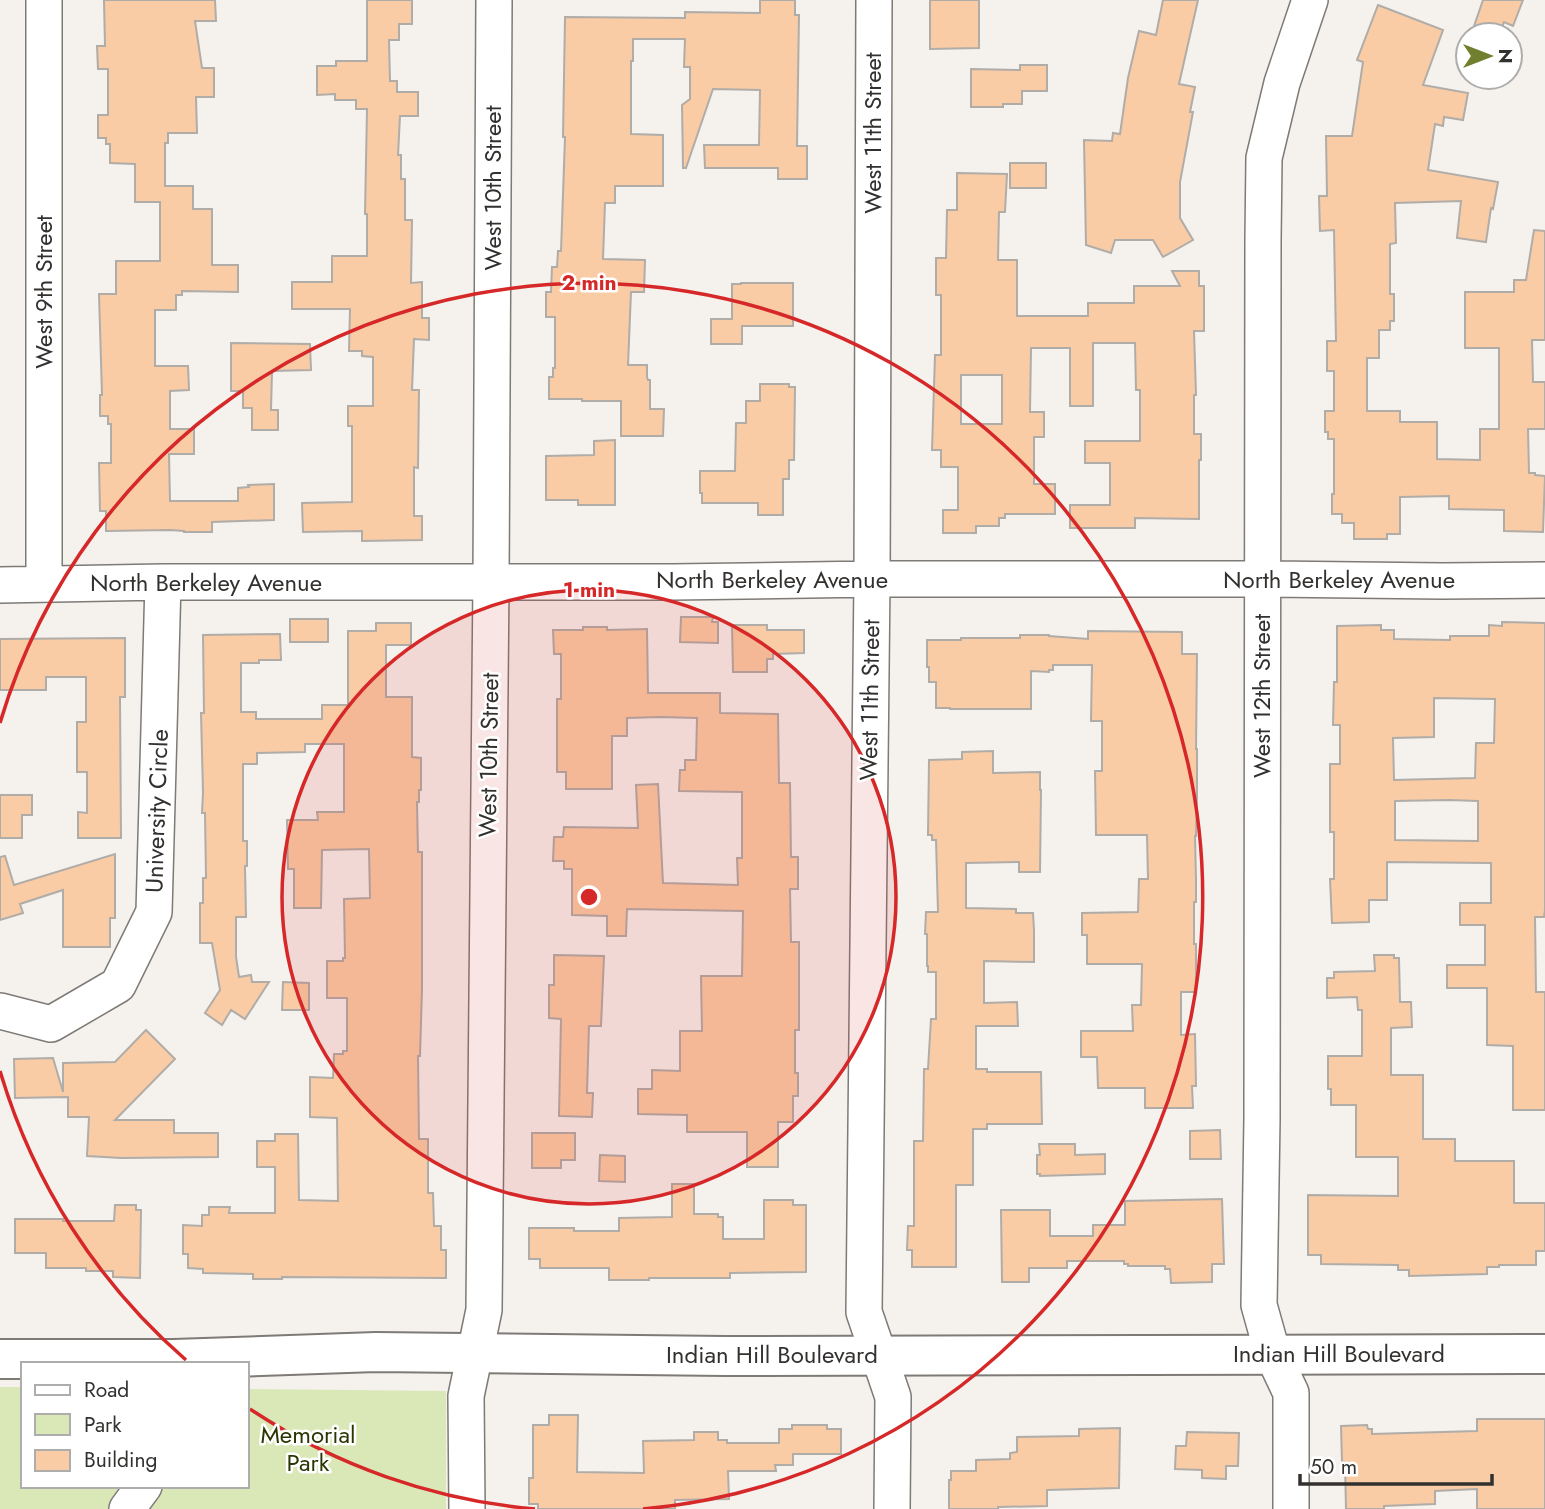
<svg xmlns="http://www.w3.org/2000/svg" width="1545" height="1509" font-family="Jost,sans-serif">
<rect width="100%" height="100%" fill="#f5f1ec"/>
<path fill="#dae8b8" d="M0 1387H23V1486H247V1389L446 1391V1509H0Z"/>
<path fill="#facca6" stroke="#b0aca8" stroke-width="2" fill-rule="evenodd" d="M104 0H215L216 21H195L202 68H214V97H196L197 133H168V143H165V186H193V209H212V265H238V292L182 291V295H176V310H155V366H188L189 390 170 391V429H194V454H169L170 501H238V488L249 487 248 485 274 484V520L212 522V532H184V531L170 530 106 531V511H100L99 463H111V424H108V416H100V395H102L99 294H116V261H160V202H135V164L110 163V144H106V138H98V115H108V69H98L97 46H105Z
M367 0H412V24H399V40H389L390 81H397V92H418V116H400L398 155H401V179H405V220H412L411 283 422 282V318H429V340L414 339 412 390H419L418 468 414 467V516H422V540L362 541V531L303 532 302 503 352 502V426H348V406H373V357L362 356V351H349L350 309H292V282H332V256H367V214H365L367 109H356V100H335V94L317 95V66H336V61H367Z
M760 0H795V15H799L797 146H807V179H778V168H705L704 145H759L760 90 713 89 686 168H683L682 105 690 99V67H684L685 39H633V61H631V134L663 135V186H615V203H605L603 259 645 260 644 292H631L628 365H647V377L648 380H650V409H664L663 436H621V401H582V399H549V377H553V368H555V317H546V292H551L552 267H557L558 251H561L565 137H563L565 17 685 18V12L760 13Z
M930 0H979V48L930 49Z
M1163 0H1198L1179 84 1195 87 1190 112H1193L1180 182V218L1193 240 1163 257 1153 240H1115L1111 253 1086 245 1084 140 1112 141 1113 133 1120 134 1128 78 1139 31 1156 35Z
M1483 0H1523L1513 26 1504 22 1499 35H1471Z
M1378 5 1443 30 1423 85 1468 93 1463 120 1444 117 1443 126 1435 124 1428 170 1498 182 1493 209 1491 208 1486 242 1457 238 1461 201 1395 203 1396 243 1390 244V294H1394V321H1390V330H1379V358H1367V411H1400V422H1437V459L1480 460V429H1499V348H1465V292H1514V280H1526L1534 230 1545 231V340H1532L1533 382H1545V429H1528L1529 473H1535V475L1545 476 1543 532 1504 531V510L1449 509V496L1400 497V534H1387V539H1354V523H1342V514H1332V494H1334V439H1328V432H1325V411H1334V371H1327V341H1336L1334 230 1320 231 1319 196H1327L1326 136H1352L1363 62 1357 60Z
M1020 65H1047V91H1022V104H1003V107H971V69L1020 70Z
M1010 163H1046V188H1010Z
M957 173 1007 174 1005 212H999L998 260H1017V316H1088V303H1134V286H1180L1172 271H1199V286H1204V331H1194L1196 395H1194V434H1201V460H1199V519L1135 518V528H1070V505H1110V463H1085V441H1140V390H1136L1135 343H1093V406H1070V348H1031L1030 412H1044V437H1034V484H1055V514H1005V518H999V526H976V533H943V510H958V467H941V450H932L935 355H941V295H936V258H946L947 210H957ZM961 375H1002V424H961Z
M741 283H793V326H742V344H711V319H732V284H741Z
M231 343 310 344 311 370 272 371 271 410H278V430H252V408H243V391H231Z
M760 384H789V387H795L794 460H789V479H783V515H758V503H702V493H700V471H735L736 423H746V401H760Z
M615 440V505H578V500H546V456L594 455V441Z
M681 617H713L712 622H718V643L680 642Z
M290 619H328V642H290Z
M1502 622 1545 623V910L1544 917H1535L1536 992H1545V1110H1513V1046L1487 1045V988H1447V965H1485V925H1460V903H1491V863L1387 862V900H1369V922L1332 923 1330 879H1334V832H1330V764H1340V725H1333L1334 682H1337V626L1381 625V630H1394V639L1450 640V636H1489V625L1502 626ZM1434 698 1495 699 1494 743H1476L1475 778 1394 780 1393 738 1434 737ZM1449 800 1478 801V841L1395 840V801Z
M376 623H411V645H386V697H412V757L421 758V790H419V802H417L418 852H422V989L420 1056H418L419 1139H428V1193H433L434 1226H441V1250H446V1278L282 1277V1279H253V1274L203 1273V1269L188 1268V1254H183V1225L202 1226V1215H209V1207H230L229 1213H275V1167H257V1141H275V1134H298L299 1200 338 1201 337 1118 310 1117V1077L333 1078 334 1054H343V1051H347V998H327V961H343V958H345L344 899 370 898 369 849 322 850 321 908H294V869H288L287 820H318L317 812H344V744H305V752L257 753V764H243V841H247V866H245L246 917H236V957L239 977 251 975 252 982H269L245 1019 231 1010 222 1025 205 1013 220 990 212 943H200V903H203V878H206L205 813H202L203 793 201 713H204L203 635 280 634 281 660H259V663H241V712H256V719H322V705H348V631H376Z
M732 625H767V630H804V653L773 654V659H767V672H733Z
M583 627H607V630L647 629 648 693H720V713L778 714 779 783H790L791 857H798V889H790L791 942H799V1030H795V1073H798V1096H793V1122H778V1167H747V1132H687V1115L638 1114V1089H652V1070L680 1071V1031H702L701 976H742L743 911 627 909 626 936H607V916L572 915V869H564V861H553L554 837H563L564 827 638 828 636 785 658 784 663 883 738 885 737 858H742V792L679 791 680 770H685V760H696L697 718 660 717 627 718V736H612V789H566V772H557V699H561V654H554L553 630H583Z
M1088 631 1182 632V654H1197L1196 749H1197V796L1196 836H1195L1196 879V902H1194V944H1196V992H1181V1035L1195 1034 1196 1086H1192L1193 1108H1145V1088H1098L1097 1057H1081V1031H1133L1132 1005H1141L1142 964H1087V935H1082V913L1138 912 1139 879H1148L1147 835H1096L1095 771H1102V721H1091L1092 665H1053V670H1049V672L1031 671V709H950V708H936V682H929V667H927V640H961V638H1020V635H1049V636L1088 639Z
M125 638V697H120L121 838H78V812L87 813V772H77V722H86V677H46V690H0V639Z
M993 751V773L1040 772V790H1041L1040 872H1019V862L966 863V908L1016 909V913H1033L1034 930V962L984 961V1003L1017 1002 1018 1026H976V1069H987V1072H1041L1042 1124H987V1129H973V1185H956V1267H912V1250H907L908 1226H914V1141H923L924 1069H928L931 1019H936V972H928V966H927V934H925L926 912H938L936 840H932V835H928L929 760 962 759V752Z
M0 795H32V815H22V838H0Z
M115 854V918H110V947H63V890L20 904 23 913 0 920V857L5 856 14 885Z
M554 955 604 956 601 1026H589L587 1093H593L592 1117 559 1116 561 1019 549 1018V985H554Z
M1374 955H1394V958H1399L1400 1002H1411L1412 1027 1391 1028V1075H1423V1139H1455V1161H1514V1203H1545V1251H1536V1265H1499V1267H1487V1274L1409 1276V1270H1398V1265L1321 1264V1255H1308V1195L1398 1196V1157H1356V1105H1331V1089H1328V1056H1362V1010H1358L1357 997 1327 998V978H1334V972L1375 971Z
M283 982 309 983V1010H282Z
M146 1030 175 1059 115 1120H174V1133H218V1157L121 1158 87 1156 89 1117H68V1097L15 1098 14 1059 53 1058 63 1092V1063L115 1062Z
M1220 1130 1221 1159H1190V1131Z
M532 1133H575V1160H561V1168H532Z
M1039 1144H1075V1155L1105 1154V1174L1040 1176V1174H1037V1155H1040Z
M600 1155 625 1156V1182L599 1181Z
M672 1184H694V1214H718V1217H723V1239H764V1200H793V1205H806V1272L730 1273V1278H649V1280H609V1268H540V1259H529V1228H574V1231H619V1218L672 1217Z
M1222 1199 1224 1264H1212V1282L1171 1283 1170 1269H1165V1266H1128V1264H1124V1261H1067V1268H1029V1282H1002L1001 1210H1050V1236H1093V1225H1125V1201Z
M115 1205H136V1210H141L140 1278 113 1277V1271H86V1268H46V1253H15V1219H63V1221H114Z
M549 1415H578L577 1472 644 1473 643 1441 694 1440V1432H718V1440H727V1443H779V1429H792V1425H827V1429H841V1454H793V1465H775L776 1471H728L729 1499 675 1500V1509H538V1504H529V1478H533V1425H549Z
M1477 1419H1545V1509H1477V1489L1435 1491V1504L1384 1506V1509H1346L1345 1462H1342L1341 1426 1367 1425 1368 1429H1372V1434L1477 1431Z
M1120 1428 1119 1488 1047 1490V1506L998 1507V1509H949V1480H951V1471H976V1460L1010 1459V1453L1017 1452V1437L1079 1436V1429Z
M1187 1432 1239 1433 1238 1466H1226V1479L1202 1478V1470L1175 1469 1176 1446H1186Z"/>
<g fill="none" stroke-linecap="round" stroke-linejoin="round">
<g stroke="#7e7a76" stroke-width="38">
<path id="minor" d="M44 0V584
M874 0 872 579 864 1312 893 1397 892 1509
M0 585 163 582H673L872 579H1262L1442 581 1545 580
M0 1011 51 1024 118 985 154 912 163 582
M127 1509 144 1486
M467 1509 466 1396 484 1310 491 581 494 0
M1291 1509V1393L1273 1355 1259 1305 1262 1119 1263 240 1264 158 1282 83 1310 0"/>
</g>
<g stroke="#7e7a76" stroke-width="42">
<path id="major" d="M0 1359H174L376 1352 725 1356 1545 1354"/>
</g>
<use href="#minor" stroke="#fff" stroke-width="35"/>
<use href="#major" stroke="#fff" stroke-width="38"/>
</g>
<circle cx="589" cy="897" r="307" fill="#d62828" fill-opacity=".12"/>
<g fill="none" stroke="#d62828" stroke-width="3.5">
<circle cx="589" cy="897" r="307"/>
<path d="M535 1509A614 614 0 0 1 250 1409M186 1360A614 614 0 0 1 0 1071M0 723A614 614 0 1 1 643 1509"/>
</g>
<g text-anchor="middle" stroke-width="5" stroke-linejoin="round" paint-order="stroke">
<g font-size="24" fill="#33312f" stroke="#fff">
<text transform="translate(873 133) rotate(-90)" y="8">West 11th Street</text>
<text transform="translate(493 188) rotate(-90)" y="8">West 10th Street</text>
<text transform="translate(44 292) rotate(-90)" y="8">West 9th Street</text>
<text x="772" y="588">North Berkeley Avenue</text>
<text x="1339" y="588">North Berkeley Avenue</text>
<text x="206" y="591">North Berkeley Avenue</text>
<text transform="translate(1262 696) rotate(-90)" y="8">West 12th Street</text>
<text transform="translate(870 700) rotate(-89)" y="8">West 11th Street</text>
<text transform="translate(489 755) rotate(-89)" y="8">West 10th Street</text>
<text transform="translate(157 811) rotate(-88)" y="8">University Circle</text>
<text x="1339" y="1362">Indian Hill Boulevard</text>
<text x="772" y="1363">Indian Hill Boulevard</text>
</g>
<g font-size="24" fill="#2b3603" stroke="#fff">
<text x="308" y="1443">Memorial<tspan x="308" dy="28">Park</tspan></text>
</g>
</g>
<circle cx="589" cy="897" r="10" fill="#d62828" stroke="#fff" stroke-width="3.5"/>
<g font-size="21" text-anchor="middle" font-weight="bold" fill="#d62828" stroke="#fff" stroke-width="5" stroke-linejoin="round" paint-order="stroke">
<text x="589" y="290">2 min</text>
<text x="589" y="597">1 min</text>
</g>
<rect x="21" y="1362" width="228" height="126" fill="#ffffff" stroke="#adadac" stroke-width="2"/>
<rect x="35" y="1385" width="35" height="10" fill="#ffffff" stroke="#adadac" stroke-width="2"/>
<text x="84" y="1397" font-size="21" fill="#33312f">Road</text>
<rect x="35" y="1414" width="35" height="21" fill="#dae8b8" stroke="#adadac" stroke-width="2"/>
<text x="84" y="1432" font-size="21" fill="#33312f">Park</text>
<rect x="35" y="1450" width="35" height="21" fill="#facca6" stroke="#adadac" stroke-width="2"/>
<text x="84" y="1467" font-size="21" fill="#33312f">Building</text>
<g transform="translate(1489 56) rotate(90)"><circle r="33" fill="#ffffff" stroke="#adadac" stroke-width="2"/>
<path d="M0-5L12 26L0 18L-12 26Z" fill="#6f7f2d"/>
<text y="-10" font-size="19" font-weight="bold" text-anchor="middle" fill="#33312f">N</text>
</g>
<path d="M1300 1474v10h192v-10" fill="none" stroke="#33312f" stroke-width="3.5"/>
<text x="1310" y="1474" font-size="21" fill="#33312f" stroke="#ffffff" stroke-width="5" paint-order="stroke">50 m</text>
</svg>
